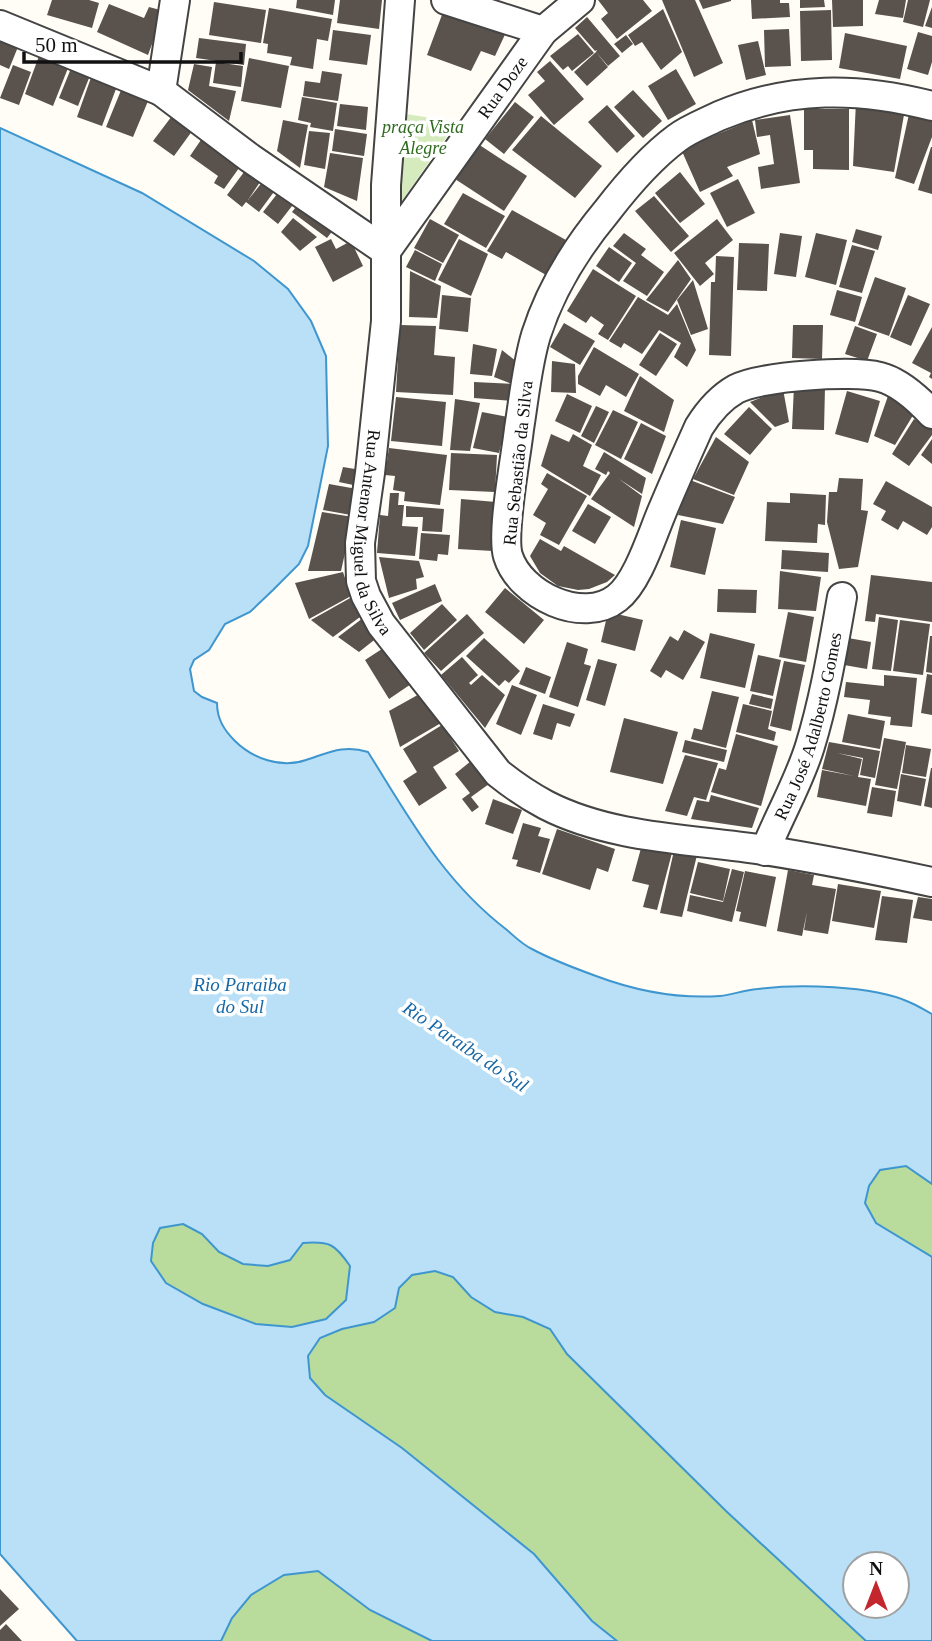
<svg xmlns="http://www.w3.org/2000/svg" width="932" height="1641" font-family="'Times New Roman',serif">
<rect width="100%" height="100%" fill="#fffdf5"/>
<path fill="#d5ebbd" d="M406 114 457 122 399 205Z"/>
<path fill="#b9dc9c" d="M906 1166 932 1184V1257L876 1223 865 1203 869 1186 880 1170Z
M183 1224 202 1234 219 1252 243 1264 268 1266 290 1260 303 1243C330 1241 335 1244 350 1266L346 1300 326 1319 292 1327 256 1324 203 1304 166 1283 151 1261 153 1243 160 1228Z
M435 1271 453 1277 471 1297 495 1311 523 1317 550 1329 567 1354 726 1511 866 1641H617L592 1621 534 1554 325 1395 309 1378 308 1356 320 1338 342 1329 399 1288 412 1274Z
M318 1571 370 1610 432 1641H221L232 1618 251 1595 284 1575Z"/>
<path fill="#b9e0f7" stroke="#3f96cf" stroke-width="2" fill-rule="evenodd" d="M0 128 142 193 254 261 288 289 311 321 326 356 328 446 308 546 299 564 273 590 250 612 225 624 209 650 194 660 190 669 194 691 202 697 217 703C217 719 224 730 235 741 252 758 281 769 306 760 328 753 344 744 368 752 410 819 443 881 507 930 515 937 523 945 532 949 552 960 574 968 596 976 636 991 677 999 720 996 732 995 744 990 757 989 796 984 872 985 909 1002 917 1005 924 1010 932 1014V1184L906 1166 880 1170 869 1186 865 1203 876 1223 932 1257V1641H866L726 1511 567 1354 550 1329 523 1317 495 1312 471 1297 453 1277 435 1271 412 1275 399 1288 395 1308 374 1322 342 1329 320 1338 308 1356 310 1378 325 1395 402 1448 534 1554 592 1621 617 1641H432L370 1610 318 1571 284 1575 251 1595 232 1618 221 1641H77L0 1554ZM183 1224 202 1234 219 1252 243 1264 268 1266 290 1260 303 1243C330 1241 335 1244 350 1266L346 1300 326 1319 292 1327 256 1324 203 1304 166 1283 151 1261 153 1243 160 1228ZM855 1564H897V1606H855Z"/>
<path fill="#5a524d" d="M52 0H89L99 3 92 28 47 15Z
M297 0H335L333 15 296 8Z
M340 0H382L379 29 337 23Z
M598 0H643L652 11 617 39 601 19 608 13Z
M662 0H695L723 63 694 77Z
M699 0H731V1L703 9Z
M751 0H780V3H789L790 17 752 19Z
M800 0H824L825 7 800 8Z
M832 0H863V26L833 27Z
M879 0H906L903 18 875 14Z
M908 0H930L923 27 903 22Z
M214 2 266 10 261 43 209 35Z
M109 4 144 18 149 7 164 11 148 55 97 32Z
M446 4 509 26 495 56 481 51 471 71 427 55Z
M932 7V28L925 26Z
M269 8 332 19 328 41 317 39 313 69 290 65 292 57 267 53 268 44 263 43Z
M663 9 682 52 661 70 642 42 635 46 628 35Z
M831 10 832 60 801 61 800 11Z
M587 17 620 56 608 66 596 52 597 50 595 51 575 28Z
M789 29 791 66 765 67 764 30Z
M333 30 371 35 367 65 329 60Z
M918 32 932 36V62L928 75 907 69Z
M845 33 907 46 900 79 839 68Z
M0 34 20 42 9 69 0 65Z
M578 34 594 53 572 71 568 66 563 70 550 56Z
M626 35 633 44 622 53 614 44Z
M199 38 246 44 244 65 196 58Z
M758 41 766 75 746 80 738 45Z
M596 52 608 67 587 86 574 72Z
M39 56 68 68 53 106 25 94Z
M249 58 289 66 281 108 241 101Z
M550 61 584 99 554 125 528 95 545 81 537 72Z
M216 62 243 66 241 87 213 83Z
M194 64 212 67 209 86 236 91 229 121 188 90Z
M13 65 31 72 19 105 0 98Z
M72 66 91 73 78 106 59 98Z
M676 69 696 104 668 120 648 86Z
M322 71 342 74 338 101 303 96 305 81 320 83Z
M93 72 119 81 102 126 77 117Z
M124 83 151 94 133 137 106 127Z
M633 90 662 121 643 138 614 107Z
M302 97 337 103 333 131 310 127 311 123 298 120Z
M856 101 905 109 894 172 853 166Z
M515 102 534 117 504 154 485 139Z
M340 104 368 107 366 130 337 126Z
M607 105 635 136 617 153 588 122Z
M178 108 198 123 174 156 153 141Z
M804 109H849V170L813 169V150H804Z
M909 114 932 120V137L914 184 895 178Z
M790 115 800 183 761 189 758 167 774 164 770 135 757 137 755 120Z
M541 116 602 166 575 198 512 150Z
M283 120 308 125 300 168 277 151Z
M752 120 760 154 727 167 733 176 700 192 681 149Z
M335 129 367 134 364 156 332 151Z
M309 131 330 133 325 169 304 165Z
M205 134 234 154 229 161 239 168 224 189 214 183 218 176 190 156Z
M478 144 527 176 504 211 455 179Z
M931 147H932V194L918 190Z
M330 153 363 158 357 201 324 187Z
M247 168 262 179 248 200 267 176 279 185 259 212 246 202 242 207 227 195Z
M680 172 705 204 680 223 655 193Z
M738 179 755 213 727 227 710 193Z
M284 185 299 197 278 224 263 212Z
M463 193 505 216 486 248 444 224Z
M654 196 689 236 671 252 635 211Z
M302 199 337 225 327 238 292 212Z
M512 210 566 240 546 275 506 252 502 259 487 251Z
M293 218 317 237 300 251 281 232Z
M430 219 459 235 443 263 414 248Z
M717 219 733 240 705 263 714 274 700 286 674 253Z
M856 229 882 236 878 250 852 242Z
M624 233 646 249 641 255 664 272 647 296 623 281 636 263 613 246Z
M780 233 802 236 796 277 774 274Z
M816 233 847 240 836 285 805 277Z
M331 239 336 249 351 241 363 266 333 282 315 247Z
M459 239 488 254 471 296 438 280Z
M739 243 769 244 767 291 737 290Z
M852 245 875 251 862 293 839 287Z
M609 247 632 263 619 282 596 266Z
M415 250 442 264 435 281 406 267Z
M716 256 734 257 731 356 709 355 711 282H715Z
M678 260 691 279 668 312 646 300Z
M593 269 636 296 608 340 598 334 604 325 591 316 586 323 567 311Z
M410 271 441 286 437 318 409 317Z
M875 277 906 288 889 336 858 325Z
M693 280 708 329 691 335 677 300Z
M837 290 862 297 855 322 830 315Z
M442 295 471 298 468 332 439 329Z
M908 295 930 304 911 346 890 337Z
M638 297 668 315 677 304 696 350 687 367 674 357 681 343 659 330 642 354 624 343 621 348 609 341Z
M564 323 595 341 580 365 550 347Z
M400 325 436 326 434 355 455 357 453 395 396 392Z
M793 325H823L822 359 792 358Z
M855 326 877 334 867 361 845 354Z
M932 327V379L929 377 931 373 912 363Z
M660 333 677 344 656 376 639 365Z
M473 344 497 349 492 376 470 374Z
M594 347 639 374 626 397 606 385 600 396 578 384V376Z
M502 350 517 362 512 384 494 377Z
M552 361 575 364 576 393 551 392Z
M640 376 674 400 664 432 624 411Z
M474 382 514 384 512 401 474 398Z
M794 386 825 387 824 430 792 429Z
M783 389 789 422 775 427 750 402Z
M847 391 880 401 868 443 835 434Z
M567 394 592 406 580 433 555 421Z
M888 396 915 412 895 445 874 436Z
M396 397 446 402 442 446 391 441Z
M455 399 480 403 470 451 450 450Z
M596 406 609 412 594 443 581 436Z
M749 407 772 429 750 455 724 434Z
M613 410 638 422 621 459 595 445Z
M482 412 508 417 499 453 473 448Z
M914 419 932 430V435L909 466 892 454Z
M641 423 666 436 652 474 624 459Z
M551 434 569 442 573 434 592 445 583 466 601 475 590 496 541 466Z
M716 437 749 462 734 495 693 479Z
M932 439V464L921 455Z
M389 448 447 455 440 505 404 501 405 492 393 490 395 476 385 475Z
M604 452 646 478 642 494 619 479 642 496 634 527 591 499 610 473 608 471 606 475 595 469Z
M451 453 497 455 495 492 449 490Z
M343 467 361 470 358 486 339 482Z
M547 473 587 496 559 545 540 535 546 523 533 515 548 489 541 484Z
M839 478 863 479 861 510 868 511 858 567 839 569 827 522 829 492H837Z
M690 480 735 497 723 524 678 515Z
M886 481 932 507V527L927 535 903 521 898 530 881 520 886 511 873 504Z
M329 484 357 489 351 515 323 510Z
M390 493H399L398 505H404L402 526 418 527 415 556 377 553 380 515 388 516Z
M790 493 826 495 825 525 818 524 817 543 765 541 767 502 790 503Z
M461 499 496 502 493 551 458 549Z
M588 504 611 517 595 544 572 531Z
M406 506 444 509 442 532 422 531 423 517H406Z
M322 512 353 517 341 571H308Z
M681 520 716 528 705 575 670 567Z
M421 533 450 535 448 555 438 554 437 561 419 559Z
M540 539 561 551 564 546 615 575 607 582 589 589 578 590 558 586 540 573 530 556Z
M782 550 829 553 828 572 781 569Z
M379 557 419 561 424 577 416 579 417 589 389 598Z
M780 571 821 577 816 611 778 609Z
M343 572 351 596 309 619 295 583Z
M871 575 932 582V622L876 614 875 622 865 621Z
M435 584 442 601 400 620 392 603Z
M505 588 544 620 524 644 485 612Z
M718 589 757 590 756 613 717 612Z
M352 597 364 614 333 637 311 620Z
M442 604 457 620 424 650 410 633Z
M608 612 643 620 635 651 601 642Z
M788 612 814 617 806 662 779 657Z
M467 614 484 633 441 671 424 653Z
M879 617 898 620 891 671 872 669Z
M363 618 378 637 359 652 338 637Z
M900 620 930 624 923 675 893 671Z
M684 630 705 642 683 680 666 670 661 678 650 671 670 636 678 641Z
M710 633 755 644 745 688 700 678Z
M930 636H932V673L926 672Z
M484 638 520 671 509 683 505 680 499 686 466 656Z
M848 638 871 642 867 669 844 665Z
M567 642 588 649 584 664 591 666 578 707 549 697Z
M385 647 414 682 389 699 365 660Z
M758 655 781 660 773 696 750 691Z
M462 657 478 675 469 683 471 685 482 675 505 695 485 728 441 675Z
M598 659 617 664 605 706 586 700Z
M784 661 805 665 791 731 770 726Z
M526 667 551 677 545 694 519 684Z
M927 674 932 675V715L921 713Z
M884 675 917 678 912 727 890 725 891 717 868 714 870 700 844 697 846 682 884 686Z
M512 685 537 695 521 735 496 724Z
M712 691 739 697 726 748 691 739 694 728 702 730Z
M423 692 441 723 400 747 389 711Z
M752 694 773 699 771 709 749 704Z
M543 704 575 714 570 727 557 723 552 740 533 734Z
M743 704 772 711 768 729 776 732 774 741 736 732Z
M848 714 885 721 880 749 842 742Z
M624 718 678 732 663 784 610 772Z
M442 725 459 751 433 767 447 788 419 806 403 781 417 772 403 749Z
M736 734 778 746 761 806 711 792 719 768 726 770Z
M884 738 906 742 897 789 875 785Z
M685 740 727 750 724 762 682 752Z
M829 742 880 751 875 778 860 775 863 758 837 753 862 759 858 777 871 779 866 806 817 797 822 770 854 776 822 769Z
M906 745 931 749 926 777 902 773Z
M685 755 718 763 706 800 694 797 687 816 665 811Z
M471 761 489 784 471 797 479 807 472 812 462 799 470 793 455 774Z
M931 768H932V808L924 806Z
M901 774 926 779 921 806 897 801Z
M872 787 896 791 892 817 867 813Z
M711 795 759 808 752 828 691 819 697 800 709 802Z
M493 799 522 810 513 834 485 824Z
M523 823 541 828 538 836 550 839 540 873 516 866 518 860 512 859Z
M557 829 615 849 608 872 597 868 590 890 542 874Z
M643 841 673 849 657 910 643 907 649 885 632 881Z
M675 846 698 851 682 917 660 913Z
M698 862 730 869 723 901 690 893Z
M732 869 744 872 732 922 687 911 690 895 723 902Z
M788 870 814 875 812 885 836 889 828 934 804 930 807 912 802 936 777 931Z
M745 871 776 877 766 927 739 921 741 912 736 911Z
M838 884 881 891 874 928 832 921Z
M882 896 913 900 907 943 875 940Z
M918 897 932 899V921L913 918Z
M0 1589 19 1609 0 1626Z
M6 1624 22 1641H0V1630Z"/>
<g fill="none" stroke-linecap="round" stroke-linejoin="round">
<g stroke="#444" stroke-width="32">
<g id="minor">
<path d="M446 0 543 31"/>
<path id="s1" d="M0 25 161 91 250 158 386 251V321L370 473 360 543 361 581 366 596 381 624 498 773C513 785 529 796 546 805 612 839 693 839 764 850 821 859 876 870 932 882"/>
<path d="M161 91 175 0"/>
<path d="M932 106C858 87 790 86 719 116 705 123 689 129 677 138 650 158 627 185 607 211 577 247 550 291 536 335 527 365 524 398 519 429 516 457 501 533 508 556 520 595 583 625 617 598 637 583 651 538 661 514 673 485 686 456 699 427 709 411 720 398 736 389 761 376 853 370 880 377 900 382 918 399 932 414"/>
<path id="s2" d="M386 251 543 31 580 0"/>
<path d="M386 251V185L400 0"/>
<path id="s3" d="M765 851C779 816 799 782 810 746 825 697 833 647 842 597"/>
</g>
</g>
<use href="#minor" stroke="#fff" stroke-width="28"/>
</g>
<g text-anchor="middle" stroke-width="7" stroke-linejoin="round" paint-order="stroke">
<g font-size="18" fill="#111" stroke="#fff">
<text dy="6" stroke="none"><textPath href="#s2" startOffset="201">Rua Doze</textPath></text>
<text transform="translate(518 463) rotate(-84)" y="6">Rua Sebastião da Silva</text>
<text dy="6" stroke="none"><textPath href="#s1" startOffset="735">Rua Antenor Miguel da Silva</textPath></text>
<text dy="6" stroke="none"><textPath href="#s3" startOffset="133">Rua José Adalberto Gomes</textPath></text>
</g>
<g font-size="18" font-style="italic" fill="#2f6b1f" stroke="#fff">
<text x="423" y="133">praça Vista<tspan x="423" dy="21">Alegre</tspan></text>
</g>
<g font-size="19" font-style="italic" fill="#1768a6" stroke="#fff">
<text x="240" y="991">Rio Paraiba<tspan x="240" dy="22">do Sul</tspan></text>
<text transform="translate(466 1046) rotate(34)" y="7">Rio Paraíba do Sul</text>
</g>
</g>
<g transform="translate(876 1585)"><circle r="33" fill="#ffffff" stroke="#a0a0a0" stroke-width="2"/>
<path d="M0-5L12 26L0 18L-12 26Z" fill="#c4262e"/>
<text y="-10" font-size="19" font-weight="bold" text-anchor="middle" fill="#111111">N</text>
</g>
<path d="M24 52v10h217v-10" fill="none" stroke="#111111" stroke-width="3.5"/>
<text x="35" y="52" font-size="21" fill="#111111" stroke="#ffffff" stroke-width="5" paint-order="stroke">50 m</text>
</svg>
